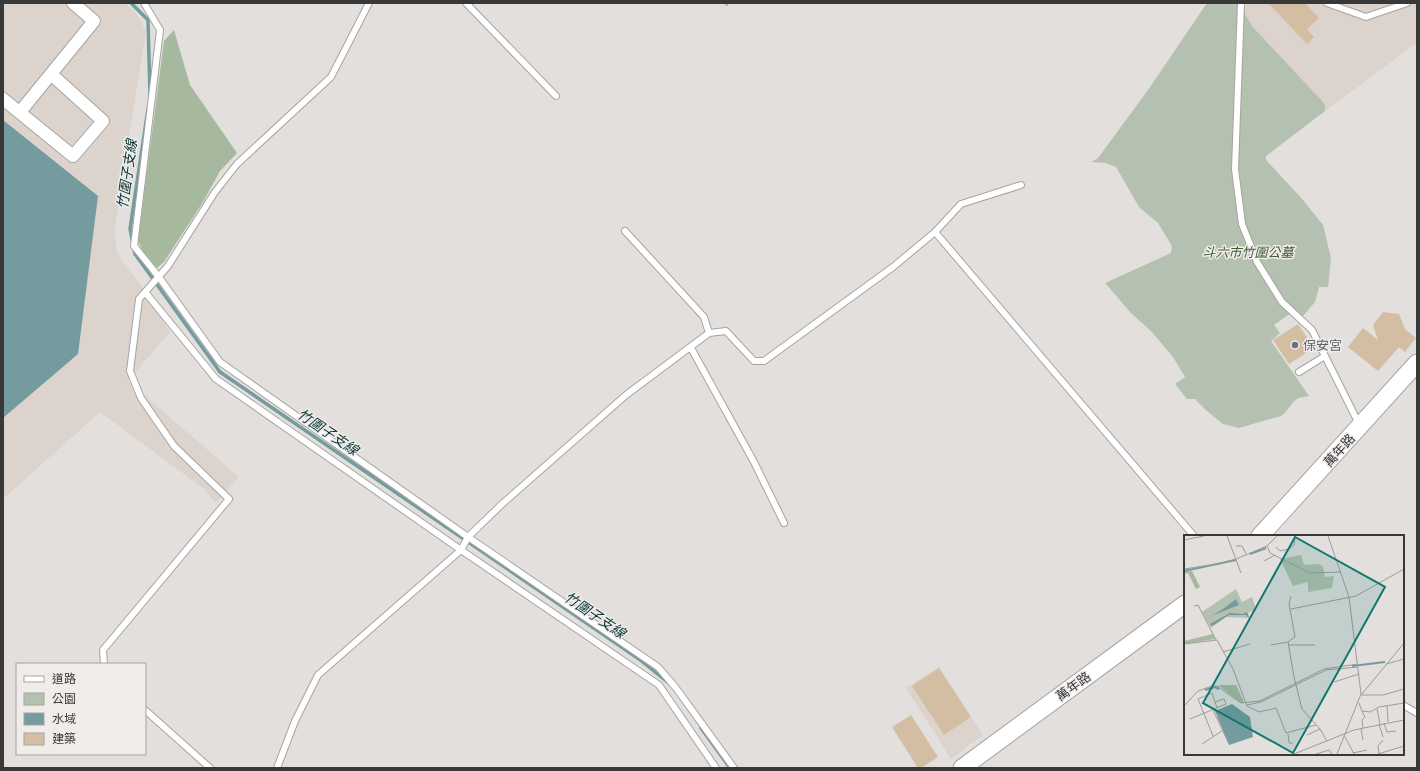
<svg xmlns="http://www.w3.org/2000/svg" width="1420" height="771" font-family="Spectral,'Noto Sans TC',serif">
<rect width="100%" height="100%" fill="#e2dfdd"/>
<path fill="#dcd4cc" d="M3 3H125L137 15 146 31 115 226V238L117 252 124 264 141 285 170 332 128 381 239 477 216 503 204 489 100 412 3 499Z
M1246 3H1417V43L1325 111V105L1252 26 1242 9Z
M939 667 983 735 951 759 906 688Z"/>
<path fill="#b5c1b0" d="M1207 3H1239L1252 26 1322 101 1325 105V111L1266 156V160L1303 200 1323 225 1331 258 1328 287H1319L1315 302 1303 316 1295 310 1274 325 1280 333 1271 341 1309 396C1306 397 1302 397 1299 398 1291 401 1288 412 1281 416L1239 428 1223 424 1207 411 1195 399H1187L1175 384 1185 377 1173 357 1152 332 1131 313 1105 283 1171 253 1172 246 1158 223 1139 207 1116 167 1106 163 1091 162 1098 158 1148 90Z"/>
<path fill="#a6b99f" d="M174 30 190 85 237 153 220 171 203 202 164 262 157 268 142 250 138 241 164 41Z"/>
<path fill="#749b9e" d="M3 120 98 196 78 354 3 418Z"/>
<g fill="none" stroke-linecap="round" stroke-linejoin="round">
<path stroke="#749b9e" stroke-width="3.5" d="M131 3 148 20 150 95
M148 109 130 229 135 254 220 372 639 659 670 684
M701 728 730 768"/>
</g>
<path fill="#d3bea3" d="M1268 3H1305L1319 18 1307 29 1314 37 1307 44Z
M1383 312 1399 314 1405 329 1416 338 1405 352 1399 347 1378 371 1348 347 1363 328 1378 340 1373 325Z
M1298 324 1314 348 1289 364 1273 340Z
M939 668 971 717 944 735 912 686Z
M911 715 938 757 921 768H918L892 727Z"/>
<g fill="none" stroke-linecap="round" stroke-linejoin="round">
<g stroke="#a7a4a2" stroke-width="8">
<path id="lane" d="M144 3 160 30 134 246 159 277 220 362 468 537 658 667 676 688 734 768
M466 3 556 96
M1241 3 1235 169 1242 224 1257 262 1282 302 1312 330 1359 424
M1327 3 1366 17 1407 3
M625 231 704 317 709 333
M935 232 1194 536
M145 292 216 379 461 550 659 685 716 768
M691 348 754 462 784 523
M1299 372 1325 356
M104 664 103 650 229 499 174 446 141 398 130 371 139 299 168 266 215 192 237 164 331 77 369 3
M1403 705 1417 713
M145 710 210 768
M277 768 295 721 318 675 461 550 468 537 502 504 626 395 709 333 726 331 754 361H764L893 267 935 232 961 204 1021 185"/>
</g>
<g stroke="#a7a4a2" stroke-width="14">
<path id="street" d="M3 99 73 156 103 121 51 74
M20 112 94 21 73 3"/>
</g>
<g stroke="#a7a4a2" stroke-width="19">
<path id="secondary" d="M1260 536 1417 363
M962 768 1185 604"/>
</g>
<path stroke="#a6a4a3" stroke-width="2" stroke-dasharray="3 2" stroke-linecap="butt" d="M725 3 727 5 728 3"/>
<use href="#lane" stroke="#fff" stroke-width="6"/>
<use href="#street" stroke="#fff" stroke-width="12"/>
<use href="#secondary" stroke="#fff" stroke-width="17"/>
</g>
<circle fill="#6b7280" stroke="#efecea" stroke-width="1.5" cx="1295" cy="345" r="4"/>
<g text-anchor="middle" stroke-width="3" stroke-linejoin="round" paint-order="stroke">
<g font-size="13" font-style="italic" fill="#405e34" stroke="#efecea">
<text x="1248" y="257">斗六市竹圍公墓</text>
</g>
<g font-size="13" fill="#5b616d" stroke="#efecea" text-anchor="start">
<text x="1303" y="350">保安宮</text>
</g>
<g font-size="13" fill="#393838" stroke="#efecea">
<text transform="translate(1339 450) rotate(-48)" y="5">萬年路</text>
<text transform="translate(1073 686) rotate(-36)" y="5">萬年路</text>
</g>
<g font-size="14" font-style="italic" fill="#0a3336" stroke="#efecea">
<text transform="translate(127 174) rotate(-82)" y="5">竹圍子支線</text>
<text transform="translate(328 432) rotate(34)" y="5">竹圍子支線</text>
<text transform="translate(595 615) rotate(34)" y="5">竹圍子支線</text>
</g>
</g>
<g transform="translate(1184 535)">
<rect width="220" height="220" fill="#e2dfdd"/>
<path d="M117 20 120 30 135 29 139 32 141 42 150 41 148 53 124 57V47L109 51 96 24ZM52 54 58 67 68 62 72 74 64 78 66 83 42 82 27 93 18 77Z" fill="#b5c1b0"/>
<path d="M8 36 16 52 12 54 4 38 0 39V37ZM29 99 31 104 0 109V106ZM34 150H52L60 167 57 168Z" fill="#a6b99f"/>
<path d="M52 64 55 70 27 81 39 74ZM63 77 65 83 62 80H45L28 91 26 89 46 78 59 79ZM48 169 66 182 69 202 45 210 31 176Z" fill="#749b9e"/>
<path fill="none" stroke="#749b9e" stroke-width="2" d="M66 19 82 13M0 36 52 25M168 131 201 127M21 155 31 152 35 154"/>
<path fill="none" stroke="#9e9c9b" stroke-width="1" d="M43 1 57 38M144 1 165 62 177 159 153 219M0 5 20 1M52 11H58L62 19M83 11 86 18 126 38 157 37M92 12 96 16 105 14 110 10 111 1M80 26 91 20M0 34 33 29 52 24 83 11 93 1M107 61 105 69 111 102 104 107 110 142 118 174 136 194 143 206M10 71 14 70 32 105M107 74 172 61 220 34M0 109 33 105 49 134 63 171 75 177 92 173 102 198 132 190M87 110 104 107M104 110H131M39 117 66 109M202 129 220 124M150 147 175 139M178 159 220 108M177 160H199L220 154M175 168 178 176 186 177 195 172 220 168M63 170 77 167 142 135 174 132M0 171 14 156 28 151H33L57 168 76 166 140 134 174 129M203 171 204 187M193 174 196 189M29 175 45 209M178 176 181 182 178 185 179 193M6 184 42 169 40 164 31 167M200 188 203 197 212 196M195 189 199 202M177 193 179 205M104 199 105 208H109M123 200 136 194M160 200 170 219M29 201 14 164 28 158 33 173M18 209 38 196M169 218 183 215M110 219 170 195 220 185M132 219 145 215 148 219M194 219 220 211M195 219 194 211 199 205"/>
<path fill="#0f766e" fill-opacity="0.15" stroke="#0f766e" stroke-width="2" d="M111 2 201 52 109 218 19 168Z"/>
<rect width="220" height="220" fill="none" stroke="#393838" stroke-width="2"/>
</g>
<rect width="1420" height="771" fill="none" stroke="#393838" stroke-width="8"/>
<rect x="16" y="663" width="130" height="92" fill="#efecea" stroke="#a6a4a3"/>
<rect x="24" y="676" width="20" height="6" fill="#ffffff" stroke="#a6a4a3"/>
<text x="52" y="683" font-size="12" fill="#393838">道路</text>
<rect x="24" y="693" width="20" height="12" fill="#b5c1b0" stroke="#a6a4a3"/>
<text x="52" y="703" font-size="12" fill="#393838">公園</text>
<rect x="24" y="713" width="20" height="12" fill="#749b9e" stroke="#a6a4a3"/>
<text x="52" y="723" font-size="12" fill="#393838">水域</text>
<rect x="24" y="733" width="20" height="12" fill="#d3bea3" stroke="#a6a4a3"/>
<text x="52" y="743" font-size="12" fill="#393838">建築</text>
</svg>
